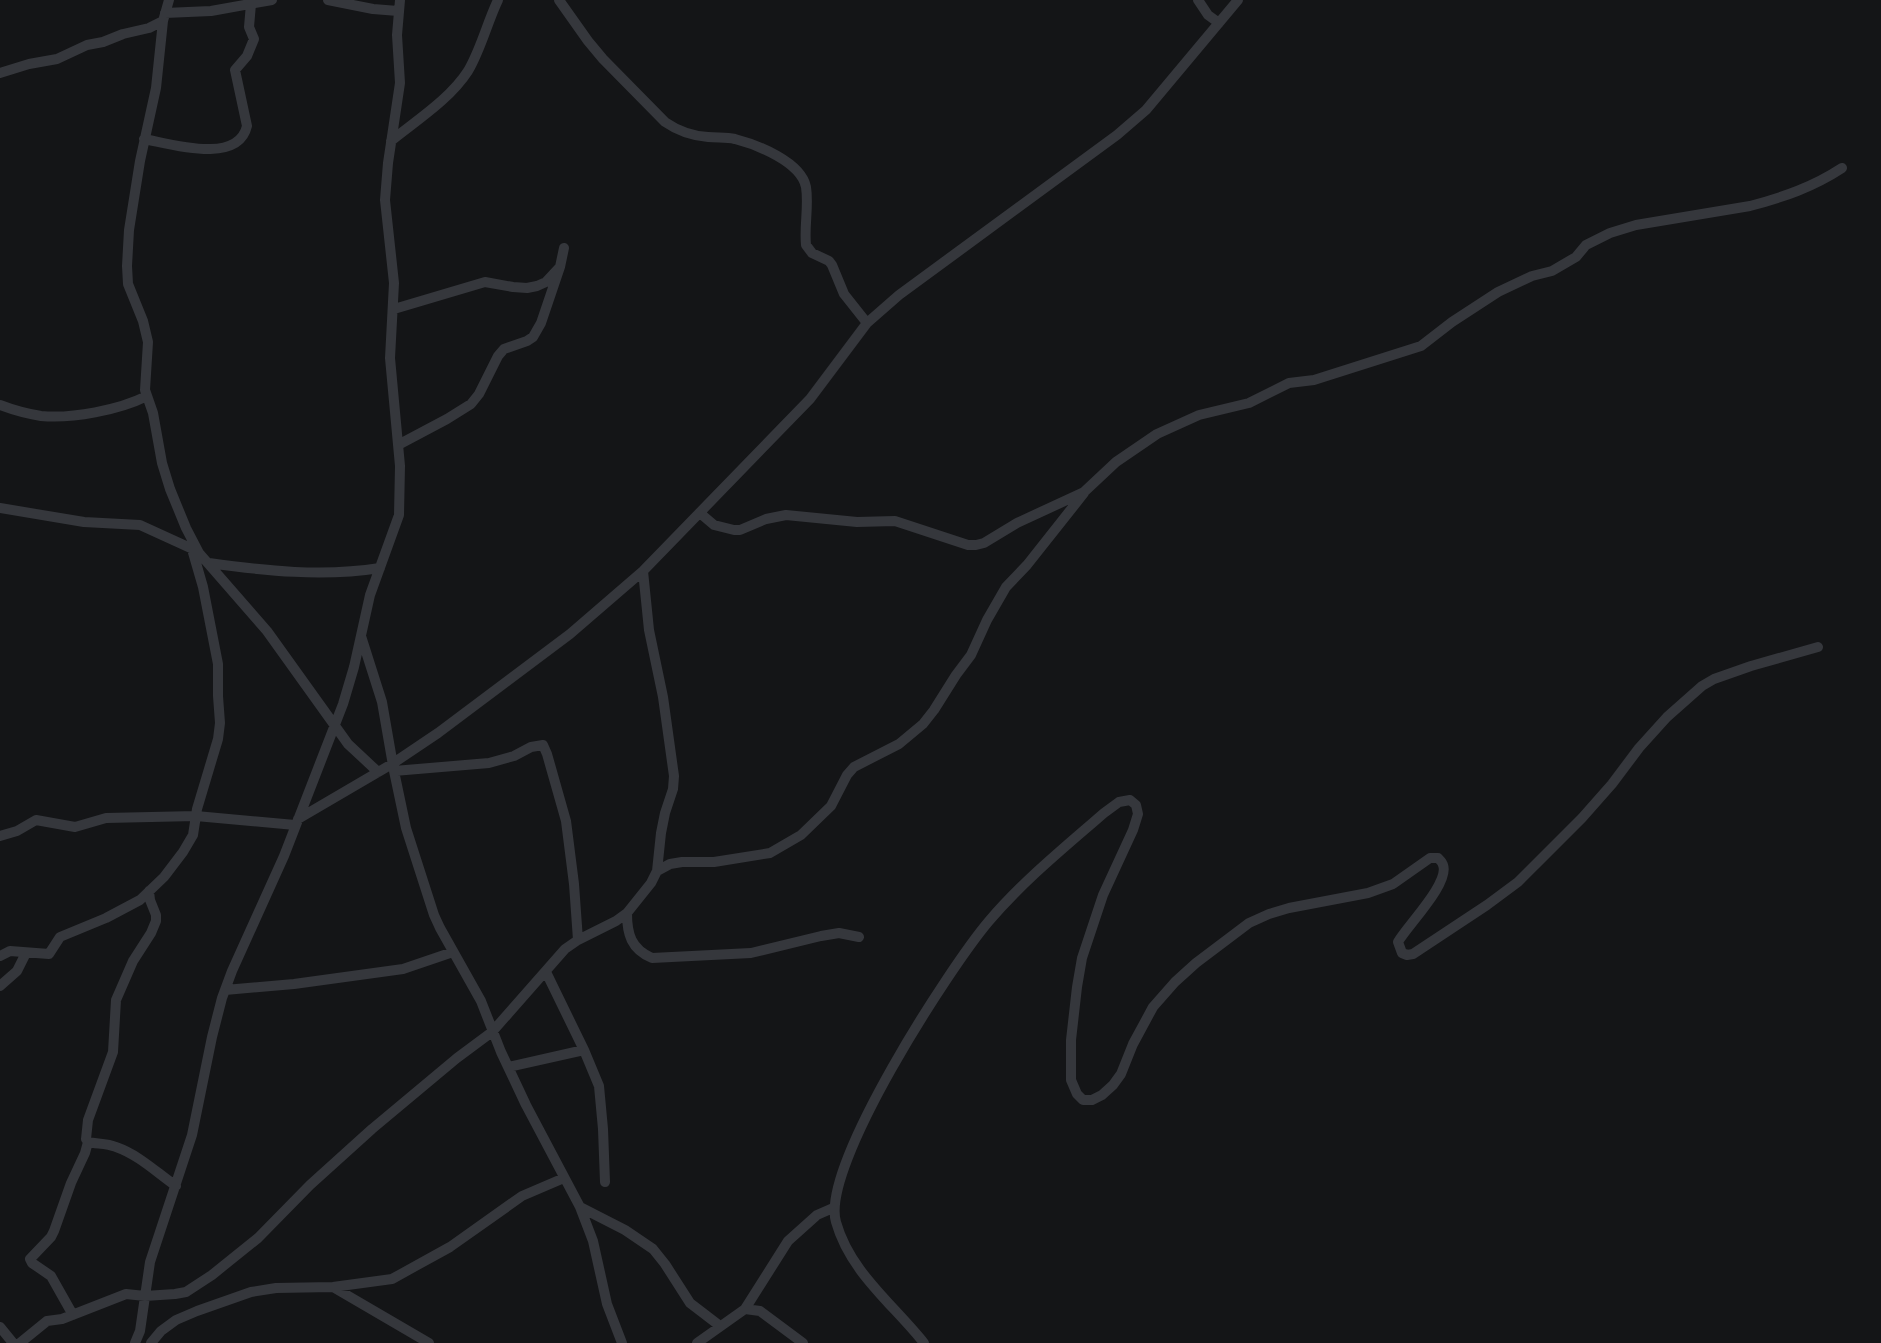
<svg xmlns="http://www.w3.org/2000/svg" width="1881" height="1343" font-family="'Source Sans 3',sans-serif">
<rect width="100%" height="100%" fill="#141517"/>
<g fill="none" stroke-linecap="round" stroke-linejoin="round">
<path stroke="#35373c" stroke-width="10" d="M169 0 163 21 156 88 140 161 129 230 127 266 128 284 143 321 148 342 145 390 153 413 162 463 170 489 186 528 199 553 267 631 348 744 378 772
M328 0 373 9 398 11
M559 0 588 41 603 59 665 122C678 131 693 136 708 137 718 138 726 137 735 139 758 145 801 162 806 187 809 206 804 226 806 245L812 253 829 261 832 265 844 294 867 323
M1198 0 1208 15 1219 23
M165 13 211 11 272 0
M0 73 29 64 57 59 87 45 103 42 123 34 149 28 163 21
M144 139C171 144 238 165 247 126L235 70 247 56 254 39 249 27 251 4
M391 141C417 120 450 99 468 71 481 49 487 23 498 0
M394 309 485 282 513 287 527 288 537 286 546 282 560 267 564 248
M0 405C13 410 28 414 41 416 72 419 119 410 147 396
M398 445 447 419 471 404 479 394 498 356 504 349 527 341 533 337 541 323 560 267
M0 508 84 522 140 525 197 551
M701 514 714 525 734 530H740L766 519 786 515 857 522 895 521 968 545H976L984 543 1017 523 1084 492 1116 462 1157 434 1199 415 1249 403 1289 383 1314 380 1421 346 1452 322 1498 292 1532 276 1552 271 1576 257 1586 245 1610 233 1636 225 1750 206C1784 197 1813 187 1842 168
M209 563C266 571 323 577 380 568
M361 636 382 702 394 771 406 828 434 915 440 928 481 1001 501 1052 526 1105 580 1207 593 1241 607 1304 622 1343
M394 771 489 763 514 756 531 747 543 745 547 754 566 821 574 884 578 940
M298 819 392 764 438 733 570 634 643 571 810 399 867 323 899 295 1117 135 1146 110 1238 0
M0 836 17 831 36 820 75 827 106 818 196 816 295 825
M657 871 670 864 682 862H714L770 853 801 835 831 806 847 775 854 767 899 744 923 724 934 710 956 675 971 655 987 620 1006 587 1027 565 1084 493
M149 891 150 900 156 915V921L151 933 133 961 116 1000 113 1052 88 1120 86 1139 88 1142C97 1144 107 1143 116 1147 139 1155 156 1172 176 1186
M627 913C627 934 631 949 652 958L751 953 821 936 839 933 859 937
M0 956 10 951 49 954 60 937 106 918 140 900 164 877 183 852 193 835 197 809 218 739 220 723 218 696V664L203 587 192 549
M546 972 584 1050 599 1086 603 1129 605 1182
M0 986 17 971 26 953
M225 990 294 984 403 969 453 952
M508 1067 584 1050
M580 1207 625 1230 653 1249 665 1264 690 1303 720 1326
M333 1287 429 1343
M745 1309 760 1311 803 1343
M73 1315 51 1276 32 1263 30 1259 51 1237 54 1231 71 1183 85 1153 88 1142
M0 1327 13 1343
M20 1343 47 1321 62 1319 126 1294 145 1296 175 1294 186 1292 212 1275 258 1238 310 1185 372 1129 457 1058 492 1032 565 949 578 940 616 921 627 913 651 883 657 871 661 833 665 813 673 789 674 776 663 697 649 630 643 571
M135 1343 140 1331 150 1262 192 1135 212 1037 222 998 232 971 284 856 343 704 354 667 370 595 399 515 400 466 390 358 394 283 385 200 388 163 400 83 397 35 400 0
M151 1343 161 1331 176 1320 197 1311 251 1292 276 1288 333 1287 392 1279 450 1247 522 1196 564 1178
M697 1343 745 1309 788 1241 817 1215 833 1208
M924 1343C893 1304 850 1272 836 1222 820 1167 950 967 989 921 1023 881 1065 847 1104 813L1119 802 1130 800 1136 805 1138 814 1133 830 1103 895 1082 958 1077 987 1071 1040V1080L1077 1094 1083 1100H1092L1102 1095 1113 1085 1121 1074 1133 1044 1153 1007 1175 982 1196 963 1249 923 1269 914 1289 908 1368 893 1393 884 1430 858H1438C1439 859 1443 863 1443 865 1450 883 1407 926 1398 942L1402 953 1407 955 1413 954 1487 905 1518 882 1582 818 1612 784 1639 748 1667 717 1702 686 1714 679 1751 666 1818 647"/>
</g>
</svg>
